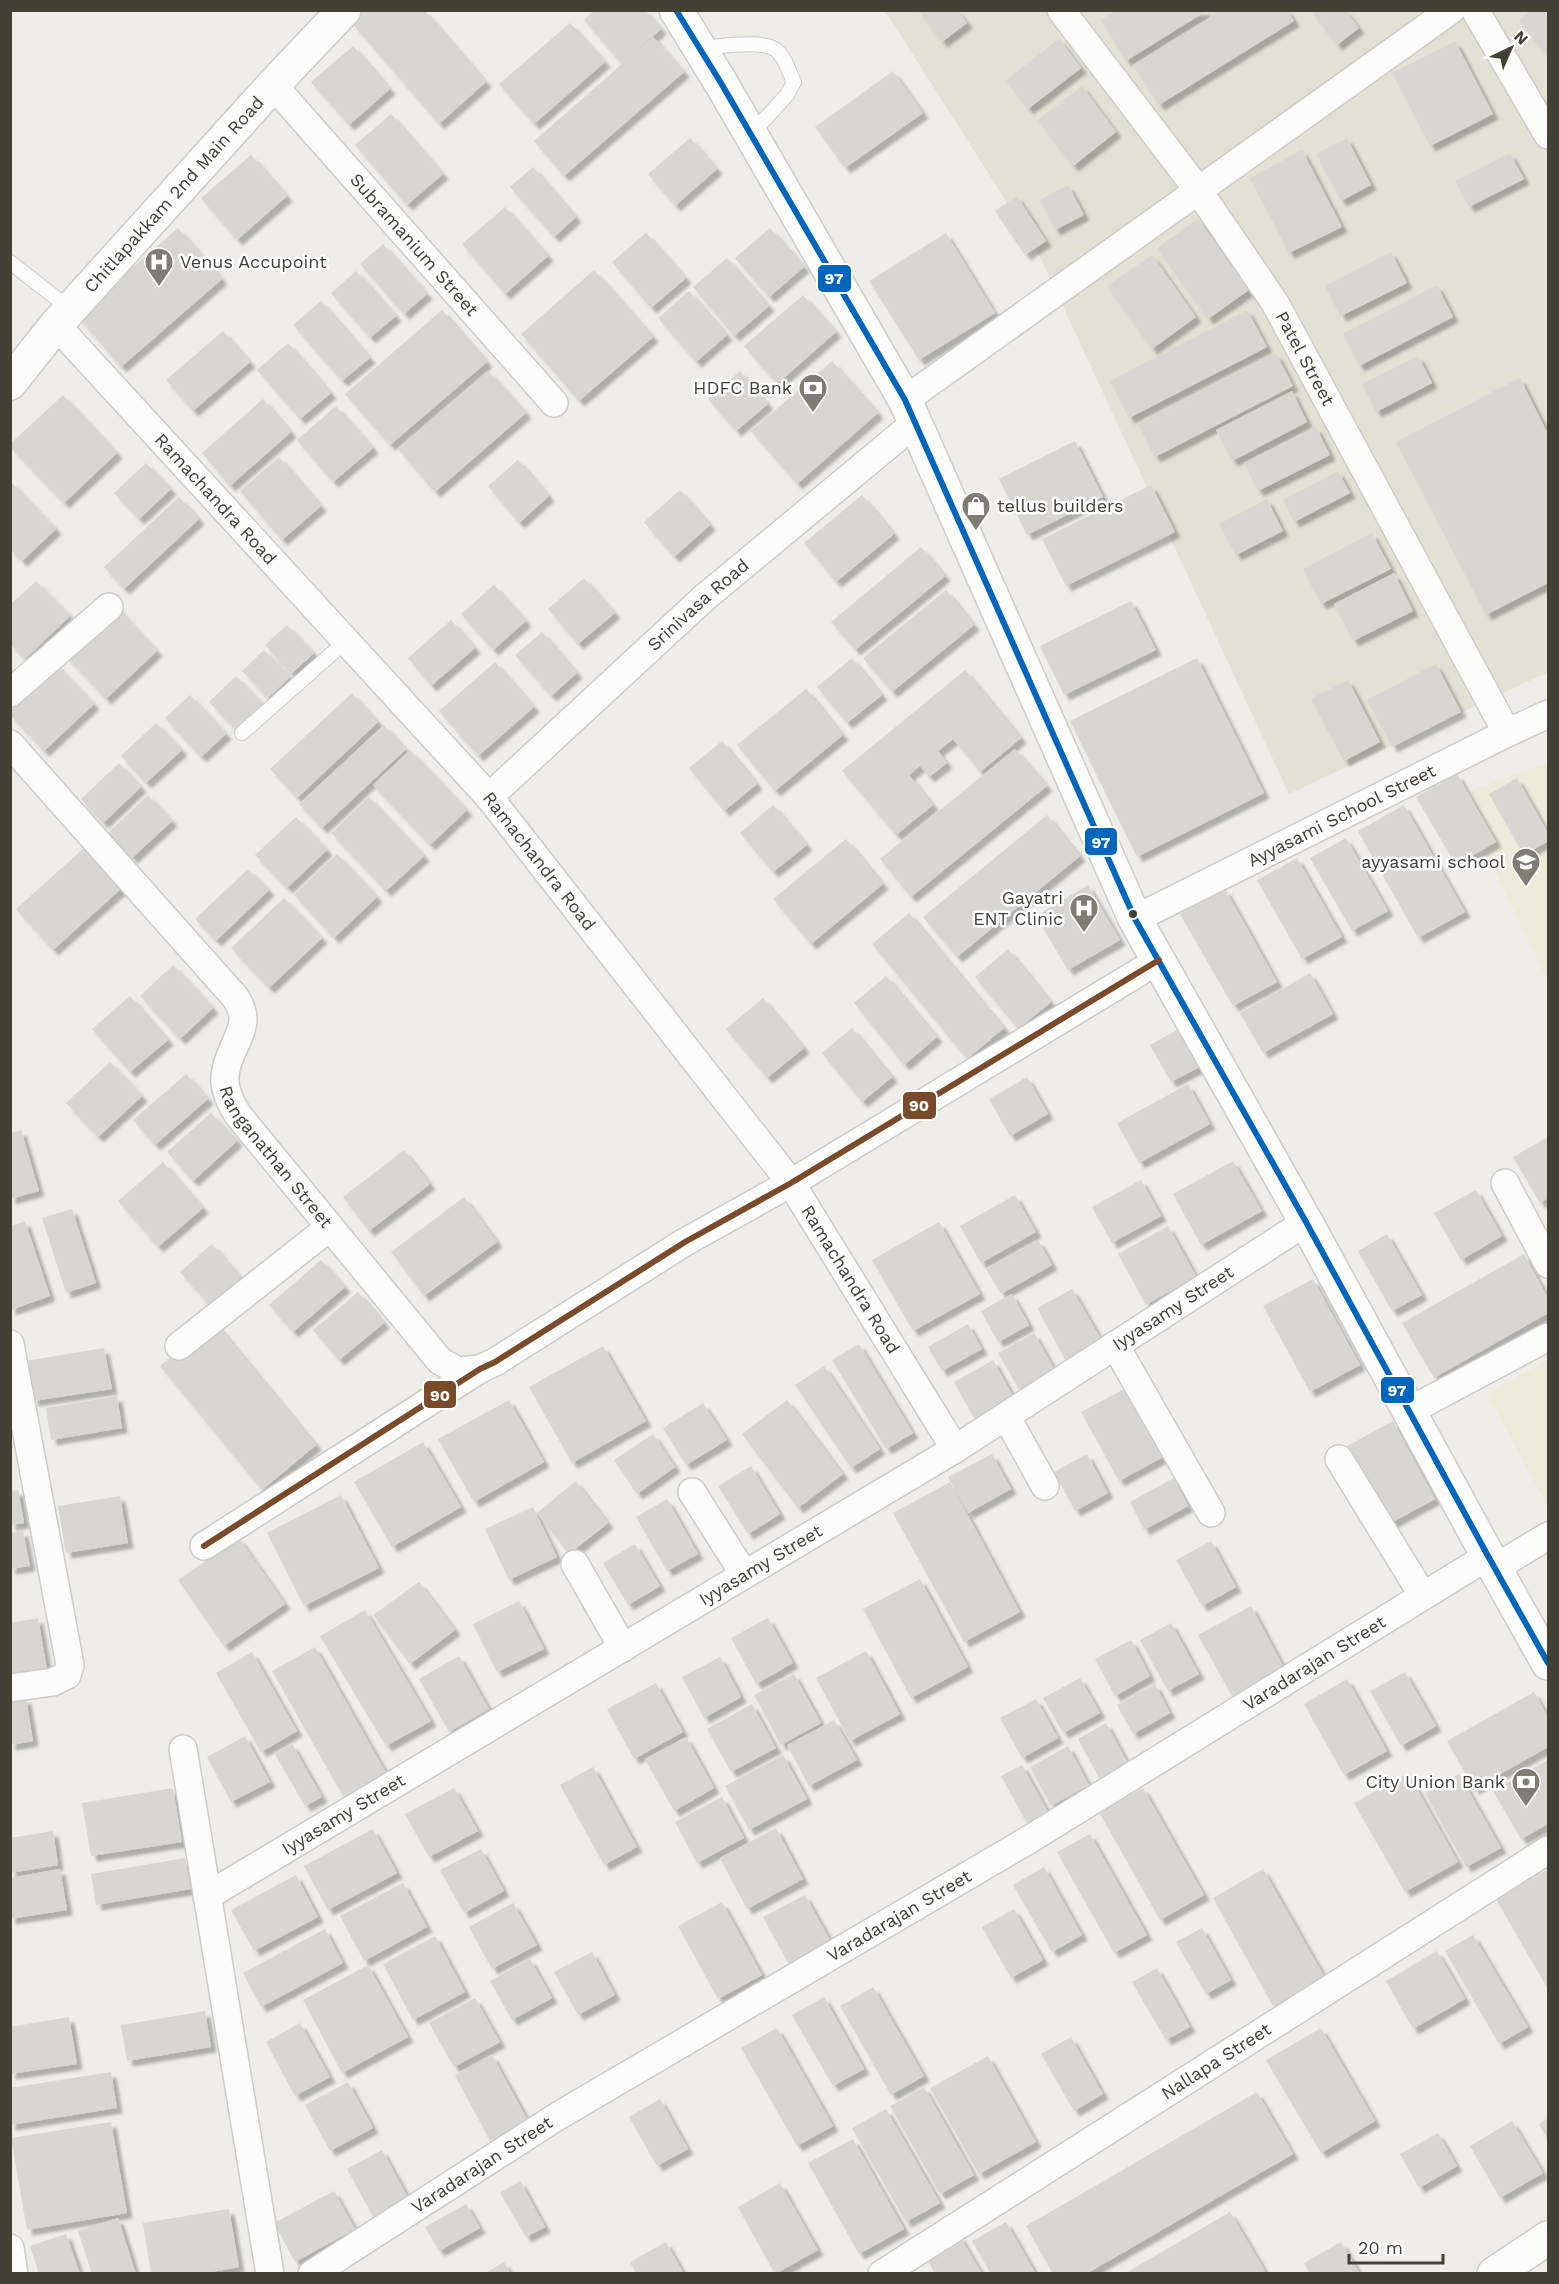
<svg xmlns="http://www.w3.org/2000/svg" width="1559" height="2284" font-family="'Work Sans',sans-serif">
<defs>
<filter id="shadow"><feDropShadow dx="5.5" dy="5.5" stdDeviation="1.5" flood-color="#0004"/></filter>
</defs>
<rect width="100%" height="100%" fill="#eeede7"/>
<path fill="#e2e1d4" d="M885 11H1548V672L1289 794 1036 248Z"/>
<path fill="#ecead9" d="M1548 763V981L1458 795Z
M1548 1360V1507L1487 1393Z"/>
<path fill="#d7d6d0" filter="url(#shadow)" d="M365 10H424L486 82 439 124 351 22Z
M595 10H645L661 29 627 59 653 37 684 72 564 176 534 141 622 64 584 20Z
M918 10H957L967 23 942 42Z
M1117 10H1208L1126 61 1101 20Z
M1222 10H1287L1294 21 1159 105 1133 65Z
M1311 10H1345L1359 28 1337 45Z
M1532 10H1548V57L1519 20Z
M570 23 605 62 534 124 499 84Z
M1059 39 1081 68 1028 109 1006 80Z
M1455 41 1493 114 1430 146 1392 73Z
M353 46 390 89 349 125 311 82Z
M893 71 923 113 845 168 815 127Z
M1082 86 1116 132 1073 166 1038 120Z
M391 114 443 174 407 205 355 145Z
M690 138 717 169 675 206 648 174Z
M1347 138 1371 185 1341 201 1316 154Z
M1302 150 1342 227 1289 253 1250 178Z
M1510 153 1524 179 1469 207 1455 181Z
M251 155 287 196 237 240 201 198Z
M533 167 576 217 554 237 510 187Z
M1068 185 1084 215 1055 230 1040 200Z
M1017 196 1046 241 1025 255 995 211Z
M505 207 548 256 505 294 462 244Z
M1198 219 1249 290 1208 319 1157 248Z
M178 228 222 279 121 367 77 316Z
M770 228 804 267 769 297 735 258Z
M646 233 686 278 651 308 612 262Z
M946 233 995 313 919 360 869 281Z
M383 244 427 294 404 314 360 264Z
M1391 252 1407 283 1341 316 1325 286Z
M1152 255 1196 317 1152 349 1107 286Z
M727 258 769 306 734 336 693 287Z
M594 270 653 337 579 401 521 334Z
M356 271 396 316 370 338 331 293Z
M1437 285 1453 317 1359 366 1343 334Z
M689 291 727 335 696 362 658 318Z
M803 295 836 332 777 384 744 346Z
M321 301 370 358 342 381 293 325Z
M442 310 487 362 390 445 345 394Z
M1247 310 1267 347 1129 418 1110 381Z
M223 331 250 362 193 411 166 380Z
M288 343 331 393 300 419 257 370Z
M1276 353 1293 386 1155 457 1138 424Z
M1418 356 1432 383 1376 412 1362 384Z
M832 361 878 413 797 484 751 431Z
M488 371 526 413 435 492 398 449Z
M740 371 768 404 736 431 708 399Z
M1520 378 1548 434V583L1486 615 1396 442Z
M1292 391 1307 422 1232 461 1216 430Z
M63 395 117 453 64 503 10 447V444Z
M263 399 291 432 230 486 202 453Z
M336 406 373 448 333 482 297 440Z
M1316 427 1330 455 1258 491 1244 463Z
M1075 441 1103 497 1027 535 999 479Z
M279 457 321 506 282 540 240 491Z
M518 460 549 496 519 523 488 486Z
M146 463 171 489 139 519 114 493Z
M1338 471 1350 493 1294 522 1283 500Z
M10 481 56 529 22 561 10 549Z
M1151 485 1175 532 1066 586 1042 539Z
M680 490 710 525 674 557 644 522Z
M862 495 894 534 836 582 804 543Z
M179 497 199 519 124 589 104 567Z
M1267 499 1283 531 1236 555 1219 524Z
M1372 533 1391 569 1321 604 1303 569Z
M921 547 945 576 855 650 831 622Z
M1394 573 1413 611 1353 641 1334 604Z
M584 578 615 613 578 644 548 609Z
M36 581 70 616 25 659 10 644V605Z
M494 585 526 621 493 650 461 614Z
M946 590 974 625 892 692 863 658Z
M1131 601 1156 650 1064 695 1040 646Z
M114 604 157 651 106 699 62 652Z
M451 620 475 648 431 686 408 658Z
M287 625 314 653 291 674 265 645Z
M542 632 577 673 551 696 515 655Z
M264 650 290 677 268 698 242 671Z
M852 658 882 695 847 723 817 687Z
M1197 658 1264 793 1137 857 1070 721Z
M495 662 534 707 478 756 439 711Z
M55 663 94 704 44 751 10 715V705Z
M1436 664 1461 712 1392 747 1367 700Z
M965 670 1021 738 980 772 953 739 938 751 947 763 929 777 920 766 909 775 933 805 896 835 842 771Z
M236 676 263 705 236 730 209 702Z
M1348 680 1380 742 1344 761 1311 699Z
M806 689 843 735 775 791 737 745Z
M352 693 378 722 297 798 270 769Z
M190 695 226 734 201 757 165 718Z
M156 723 182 750 146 783 121 756Z
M384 725 406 749 322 828 299 804Z
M722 741 757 784 724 811 689 768Z
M1015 749 1047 786 911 897 880 859Z
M410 750 467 810 430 845 373 785Z
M119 763 141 787 103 823 81 799Z
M1457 774 1496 842 1456 865 1416 797Z
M1517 778 1548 833V841L1524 855 1489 794Z
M148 795 172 821 132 858 108 833Z
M369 797 424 856 386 891 331 833Z
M773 805 807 845 773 872 740 833Z
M1404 805 1465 912 1418 938 1358 831Z
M1047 815 1080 856 957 957 923 917Z
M296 817 327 850 287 888 255 855Z
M1346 838 1388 911 1352 931 1310 858Z
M846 839 883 884 811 944 773 899Z
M85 847 122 888 53 950 16 909Z
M337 854 377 897 334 938 294 895Z
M1297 858 1342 937 1302 959 1257 880Z
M248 869 269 890 216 941 195 919Z
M1088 885 1120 940 1068 970 1036 916Z
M1225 889 1277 982 1233 1006 1180 914Z
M284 898 322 938 269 988 231 948Z
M909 913 1004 1028 967 1059 872 944Z
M1008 949 1051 1002 1018 1029 975 977Z
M173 965 213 1008 180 1039 140 996Z
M1310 973 1333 1014 1263 1053 1240 1013Z
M886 976 937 1037 904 1065 854 1003Z
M130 996 168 1040 130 1072 92 1029Z
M763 998 804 1048 767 1078 726 1029Z
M1186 1025 1207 1063 1171 1082 1150 1045Z
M852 1028 892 1077 862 1102 822 1053Z
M110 1062 142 1096 98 1137 66 1103Z
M186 1074 208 1099 155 1145 133 1120Z
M1027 1077 1048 1114 1010 1136 989 1099Z
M1188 1084 1210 1124 1139 1163 1117 1123Z
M211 1113 237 1141 193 1181 167 1152Z
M21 1130 39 1191 10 1199V1133Z
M1548 1137V1198L1540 1203 1513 1157Z
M404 1150 430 1184 369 1231 343 1197Z
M1233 1161 1262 1211 1201 1245 1173 1194Z
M163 1162 203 1208 158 1247 118 1201Z
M1141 1180 1161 1216 1112 1243 1092 1207Z
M1476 1190 1502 1236 1461 1260 1434 1213Z
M1015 1195 1036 1232 981 1263 960 1226Z
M464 1197 497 1242 424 1296 391 1252Z
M72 1209 96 1283 66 1293 42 1218Z
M25 1221 50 1296 10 1310V1226Z
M939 1222 980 1294 913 1331 872 1260Z
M1168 1226 1196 1276 1146 1305 1118 1254Z
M1387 1234 1422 1295 1392 1311 1358 1251Z
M1038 1240 1052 1265 1001 1294 986 1269Z
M212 1244 241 1278 209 1305 180 1272Z
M1524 1254 1548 1298V1313L1434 1378 1402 1323Z
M321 1260 345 1287 293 1332 269 1305Z
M1313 1279 1360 1365 1310 1392 1263 1306Z
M1072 1289 1102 1341 1066 1361 1037 1308Z
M358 1292 384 1323 339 1360 313 1330Z
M1012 1294 1029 1325 998 1342 981 1311Z
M214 1321 316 1445 262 1490 160 1366Z
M968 1324 982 1349 942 1371 928 1347Z
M1034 1333 1054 1369 1019 1389 998 1353Z
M859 1344 913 1433 886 1449 832 1360Z
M603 1346 646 1421 572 1463 529 1387Z
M104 1348 112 1389 33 1401 25 1361Z
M993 1360 1014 1398 975 1420 954 1382Z
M824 1366 880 1449 851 1468 795 1385Z
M1126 1388 1163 1457 1119 1481 1081 1412Z
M117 1396 122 1428 51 1440 46 1408Z
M509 1400 544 1462 474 1502 438 1439Z
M787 1400 843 1474 798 1508 742 1434Z
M703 1403 727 1440 686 1465 663 1428Z
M1393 1421 1435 1499 1389 1524 1347 1446Z
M653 1434 675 1467 637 1494 614 1460Z
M423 1442 461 1507 392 1547 354 1482Z
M992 1454 1011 1489 968 1513 948 1477Z
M1087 1454 1108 1493 1075 1511 1054 1472Z
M751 1466 780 1514 748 1534 718 1486Z
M1174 1478 1188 1506 1144 1530 1130 1502Z
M576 1481 608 1523 569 1554 537 1513Z
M950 1482 1020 1612 964 1642 893 1513Z
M18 1490 24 1523 10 1525V1491Z
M341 1495 379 1568 304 1606 267 1533Z
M120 1496 128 1543 66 1553 58 1506Z
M667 1499 698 1554 667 1571 636 1517Z
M533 1507 557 1557 509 1580 485 1529Z
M23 1531 30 1566 10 1569V1533Z
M239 1538 285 1604 224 1646 178 1580Z
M1211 1541 1236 1587 1202 1606 1176 1560Z
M635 1544 660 1586 628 1605 603 1563Z
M920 1579 968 1667 911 1698 863 1609Z
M419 1582 455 1630 410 1664 373 1615Z
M519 1601 544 1649 497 1672 473 1624Z
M1251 1606 1284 1668 1232 1696 1198 1635Z
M365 1610 431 1721 386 1746 320 1636Z
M38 1618 47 1670 10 1676V1623Z
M768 1618 793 1663 756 1684 731 1638Z
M1171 1623 1199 1674 1168 1691 1140 1640Z
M1131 1640 1150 1676 1115 1696 1095 1659Z
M315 1647 390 1780 348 1805 272 1671Z
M866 1651 900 1714 850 1741 816 1678Z
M252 1652 297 1731 261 1752 216 1673Z
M459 1656 489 1709 449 1732 419 1679Z
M720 1657 741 1697 704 1718 682 1677Z
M1405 1672 1436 1726 1401 1746 1370 1691Z
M794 1674 821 1723 781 1745 754 1695Z
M1080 1678 1100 1713 1063 1733 1043 1698Z
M1347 1679 1387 1751 1344 1775 1304 1704Z
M656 1683 683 1732 634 1759 607 1709Z
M1155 1684 1170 1713 1133 1734 1117 1705Z
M1534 1692 1548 1717V1747L1474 1789 1447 1741Z
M26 1698 33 1741 10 1745V1701Z
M1036 1699 1058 1738 1022 1758 1000 1718Z
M752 1704 776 1748 731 1772 707 1729Z
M834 1720 857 1760 809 1786 787 1745Z
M1106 1723 1130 1767 1102 1783 1078 1739Z
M245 1736 270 1782 231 1802 207 1757Z
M686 1737 714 1788 674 1811 645 1759Z
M292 1744 322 1797 305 1806 275 1754Z
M1068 1746 1089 1785 1051 1806 1030 1767Z
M783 1755 807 1799 749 1830 725 1786Z
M1548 1760V1824L1521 1839 1493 1791Z
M1022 1765 1054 1823 1033 1834 1001 1776Z
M593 1767 637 1847 604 1865 560 1785Z
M1408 1773 1458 1862 1405 1892 1354 1803Z
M1459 1774 1501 1848 1466 1867 1425 1793Z
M173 1788 182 1842 91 1856 82 1803Z
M454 1788 478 1831 429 1857 405 1814Z
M1143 1788 1204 1895 1160 1920 1099 1812Z
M722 1797 744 1838 697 1863 675 1822Z
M776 1828 803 1879 747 1909 720 1858Z
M373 1829 397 1873 328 1910 304 1866Z
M53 1831 58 1865 10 1873V1838Z
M1090 1834 1147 1935 1114 1953 1057 1852Z
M481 1849 504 1891 464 1913 440 1870Z
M185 1858 191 1889 96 1905 91 1874Z
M1044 1867 1082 1935 1052 1952 1013 1885Z
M60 1869 67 1910 10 1919V1878Z
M1263 1869 1325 1978 1273 2006 1213 1898Z
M1548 1869V1989L1496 1899Z
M296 1875 318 1917 254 1951 231 1910Z
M403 1883 427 1927 364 1961 340 1916Z
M805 1895 836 1951 794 1974 763 1917Z
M722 1902 762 1975 718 1999 678 1926Z
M513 1903 537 1945 492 1969 469 1927Z
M1014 1909 1043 1960 1011 1978 982 1927Z
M1202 1928 1231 1980 1206 1994 1176 1942Z
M325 1929 343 1963 261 2007 243 1973Z
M1473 1935 1528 2027 1499 2044 1445 1951Z
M435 1936 465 1992 413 2020 383 1964Z
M1437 1951 1465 1999 1413 2029 1386 1981Z
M592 1952 615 1995 578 2015 554 1972Z
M530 1959 552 1998 512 2020 490 1981Z
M368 1965 408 2037 342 2073 303 2000Z
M1157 1968 1190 2027 1166 2040 1132 1982Z
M873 1987 924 2076 891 2095 840 2006Z
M824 1997 864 2069 833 2086 792 2015Z
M475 1998 500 2042 454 2067 429 2023Z
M205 2011 211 2047 127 2061 121 2025Z
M69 2017 77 2064 10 2074V2027Z
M300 2023 330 2077 295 2096 266 2042Z
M777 2028 833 2126 797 2146 741 2048Z
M1321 2028 1375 2121 1321 2153 1266 2060Z
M1071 2037 1103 2094 1074 2111 1041 2054Z
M492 2055 528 2121 490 2141 455 2075Z
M988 2056 1036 2142 979 2174 930 2088Z
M111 2072 117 2108 10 2125V2088Z
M348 2082 373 2128 330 2151 305 2105Z
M924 2087 974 2175 940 2194 890 2106Z
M1257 2092 1293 2154 1086 2274H1053L1026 2226Z
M660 2099 688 2149 657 2166 629 2117Z
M886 2109 940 2203 906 2222 852 2128Z
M1548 2118V2140L1539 2124Z
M1512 2121 1543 2173 1500 2198 1470 2146Z
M111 2122 127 2213 27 2230 11 2138Z
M1438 2133 1457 2166 1419 2188 1400 2154Z
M853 2139 904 2229 859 2254 808 2163Z
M382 2150 412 2205 377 2224 347 2169Z
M520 2181 545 2227 526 2237 500 2193Z
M780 2183 818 2250 775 2274 738 2207Z
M334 2191 355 2229 295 2262 274 2223Z
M466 2204 480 2228 439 2251 425 2227Z
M229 2209 239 2267 200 2274H151L143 2223Z
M1230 2212 1265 2271 1260 2274H1124Z
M118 2218 136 2274H92L78 2231Z
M1006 2222 1036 2274H991L972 2241Z
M66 2234 80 2274H39L30 2246Z
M959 2235 982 2274H935L925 2255Z
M666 2242 684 2274H636L630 2262Z
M1341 2242 1360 2274H1310L1304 2263Z
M504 2262 511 2274H484Z"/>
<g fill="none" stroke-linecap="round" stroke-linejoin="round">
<g stroke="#cccbc5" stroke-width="16">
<path id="service" d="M701 48C719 47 762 39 776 50 785 57 789 72 794 82L787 95 751 134
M10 262 70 309
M242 733 346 641"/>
</g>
<g stroke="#cccbc5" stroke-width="30">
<g id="minor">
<path id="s1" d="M1061 10 1198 190 1275 303 1507 733"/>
<path d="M1475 10 1548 135"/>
<path id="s2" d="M273 85 554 403"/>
<path id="s3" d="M56 325 489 797 791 1183 955 1449"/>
<path d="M905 400 1451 10"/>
<path d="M10 693 109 607"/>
<path id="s4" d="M10 744 235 997C239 1003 243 1011 243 1019 243 1028 239 1036 235 1045 221 1074 221 1088 238 1115L440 1361 458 1371 480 1369"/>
<path id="s5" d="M489 797 704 598 915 423"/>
<path id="s6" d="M1135 919 1507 733 1548 714"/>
<path d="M1505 1183 1548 1264"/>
<path d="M10 1344 70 1665 67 1675 53 1682 10 1688"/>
<path d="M1115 1345 1211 1513"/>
<path d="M179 1346 330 1227"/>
<path d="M1409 1411 1548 1337"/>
<path d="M1006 1416 1045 1486"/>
<path d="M1339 1459 1423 1596"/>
<path d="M692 1492 744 1574"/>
<path d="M204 1546 480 1369 495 1362 685 1242 791 1183 1159 960"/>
<path d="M575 1564 623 1648"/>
<path d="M1495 1568 1548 1536"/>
<path d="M183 1749 270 2274"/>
<path id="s7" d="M207 1896 955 1449 1306 1222"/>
<path d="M10 2248 14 2274"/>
<path id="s8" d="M312 2274 558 2116 1030 1839 1488 1556"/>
<path id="s9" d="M882 2274 1548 1850"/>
</g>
</g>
<g stroke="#cccbc5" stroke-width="36">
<g id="tertiary">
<path d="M676 10 721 83 905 400 1135 919 1306 1222 1488 1556 1548 1663"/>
<path id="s10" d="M10 383 56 325 273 85 344 10"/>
<path d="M1494 2274 1548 2238"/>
</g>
</g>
<use href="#service" stroke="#fcfcfb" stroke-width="14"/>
<use href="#minor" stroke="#fcfcfb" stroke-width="27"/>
<use href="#tertiary" stroke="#fcfcfb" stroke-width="33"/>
<g stroke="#fff" stroke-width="10">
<path id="bus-1" d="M676 10 721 83 905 400 1135 919 1306 1222 1488 1556 1548 1663"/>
</g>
<g stroke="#fff" stroke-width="10">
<path id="bus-2" d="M204 1546 480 1369 495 1362 685 1242 791 1183 1159 960"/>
</g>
<use href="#bus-1" stroke="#0065bd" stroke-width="6"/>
<use href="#bus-2" stroke="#7a4b2a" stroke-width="6"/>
</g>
<defs>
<g id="hospital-pin" transform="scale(1.5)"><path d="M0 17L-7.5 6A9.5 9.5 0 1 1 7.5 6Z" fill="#7f7d73" stroke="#fff"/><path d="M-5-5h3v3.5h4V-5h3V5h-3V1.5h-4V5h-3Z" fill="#fff"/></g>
<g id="bank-pin" transform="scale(1.5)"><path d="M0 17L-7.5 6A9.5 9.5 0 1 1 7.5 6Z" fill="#7f7d73" stroke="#fff"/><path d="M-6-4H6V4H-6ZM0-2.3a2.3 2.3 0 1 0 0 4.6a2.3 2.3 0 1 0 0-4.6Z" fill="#fff"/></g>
<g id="shop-pin" transform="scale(1.5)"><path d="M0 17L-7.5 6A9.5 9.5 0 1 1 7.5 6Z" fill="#7f7d73" stroke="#fff"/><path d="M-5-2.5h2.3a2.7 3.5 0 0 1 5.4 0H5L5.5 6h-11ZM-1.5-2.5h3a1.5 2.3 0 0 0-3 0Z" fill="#fff"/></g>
<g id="school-pin" transform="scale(1.5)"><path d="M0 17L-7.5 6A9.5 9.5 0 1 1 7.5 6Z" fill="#7f7d73" stroke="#fff"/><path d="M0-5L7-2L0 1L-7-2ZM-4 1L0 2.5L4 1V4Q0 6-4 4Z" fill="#fff"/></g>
</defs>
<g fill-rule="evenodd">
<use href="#hospital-pin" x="159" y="262"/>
<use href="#bank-pin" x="813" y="388"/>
<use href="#shop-pin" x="976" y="506"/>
<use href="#school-pin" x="1526" y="862"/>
<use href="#hospital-pin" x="1084" y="908"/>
<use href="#bank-pin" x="1526" y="1782"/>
</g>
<circle fill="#434134" stroke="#fff" stroke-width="2" cx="1133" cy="914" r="5"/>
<g text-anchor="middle" stroke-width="5" stroke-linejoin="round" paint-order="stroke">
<g font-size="18" fill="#434134" stroke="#fff">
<text dy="6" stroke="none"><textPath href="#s10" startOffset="250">Chitlapakkam 2nd Main Road</textPath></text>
<text dy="6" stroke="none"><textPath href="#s2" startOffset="213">Subramanium Street</textPath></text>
<text dy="6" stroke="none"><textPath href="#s1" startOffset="426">Patel Street</textPath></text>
<text dy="6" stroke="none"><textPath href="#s3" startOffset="236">Ramachandra Road</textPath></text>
<text dy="6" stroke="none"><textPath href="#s5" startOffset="284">Srinivasa Road</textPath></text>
<text dy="6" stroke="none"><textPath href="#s6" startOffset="231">Ayyasami School Street</textPath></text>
<text dy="6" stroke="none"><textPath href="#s3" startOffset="722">Ramachandra Road</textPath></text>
<text dy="6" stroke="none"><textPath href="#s4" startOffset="520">Ranganathan Street</textPath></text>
<text dy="6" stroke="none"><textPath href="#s3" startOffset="1244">Ramachandra Road</textPath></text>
<text dy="6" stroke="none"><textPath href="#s7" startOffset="1131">Iyyasamy Street</textPath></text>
<text dy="6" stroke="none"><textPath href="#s7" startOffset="645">Iyyasamy Street</textPath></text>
<text dy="6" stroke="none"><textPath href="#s8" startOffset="1174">Varadarajan Street</textPath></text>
<text dy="6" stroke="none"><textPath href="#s7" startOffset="159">Iyyasamy Street</textPath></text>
<text dy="6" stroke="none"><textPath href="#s8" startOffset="688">Varadarajan Street</textPath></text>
<text dy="6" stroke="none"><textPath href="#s9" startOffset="396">Nallapa Street</textPath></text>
<text dy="6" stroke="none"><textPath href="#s8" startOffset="202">Varadarajan Street</textPath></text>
</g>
<g font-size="18" fill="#434134" stroke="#fff" text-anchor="end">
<text x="180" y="268" text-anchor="start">Venus Accupoint</text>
<text x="792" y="394">HDFC Bank</text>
<text x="997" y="512" text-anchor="start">tellus builders</text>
<text x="1505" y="868">ayyasami school</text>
<text x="1063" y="904">Gayatri<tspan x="1063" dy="21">ENT Clinic</tspan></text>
<text x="1505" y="1788">City Union Bank</text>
</g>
</g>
<g stroke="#fff" stroke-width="2">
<rect x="817" y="264" width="35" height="29" rx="6" fill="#0065bd"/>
<rect x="1084" y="827" width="34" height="29" rx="6" fill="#0065bd"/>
<rect x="902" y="1091" width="35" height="29" rx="6" fill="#7a4b2a"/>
<rect x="1380" y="1376" width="35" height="28" rx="6" fill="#0065bd"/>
<rect x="423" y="1380" width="34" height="29" rx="6" fill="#7a4b2a"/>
</g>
<g font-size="16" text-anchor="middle" font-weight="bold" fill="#fff">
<text x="834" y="284">97</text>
<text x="1101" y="848">97</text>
<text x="919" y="1111">90</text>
<text x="1397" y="1396">97</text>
<text x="440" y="1401">90</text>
</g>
<rect width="1559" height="2284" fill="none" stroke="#434134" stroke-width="24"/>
<g transform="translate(1511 48) rotate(44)" stroke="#ffffff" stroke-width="4.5" paint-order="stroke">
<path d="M0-4.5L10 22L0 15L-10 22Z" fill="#434134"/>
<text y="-9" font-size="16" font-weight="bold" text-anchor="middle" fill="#434134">N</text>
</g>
<path d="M1349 2254v9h94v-9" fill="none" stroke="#434134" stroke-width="3"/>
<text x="1358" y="2254" font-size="18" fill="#434134" stroke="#ffffff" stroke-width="4.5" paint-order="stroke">20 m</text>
</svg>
